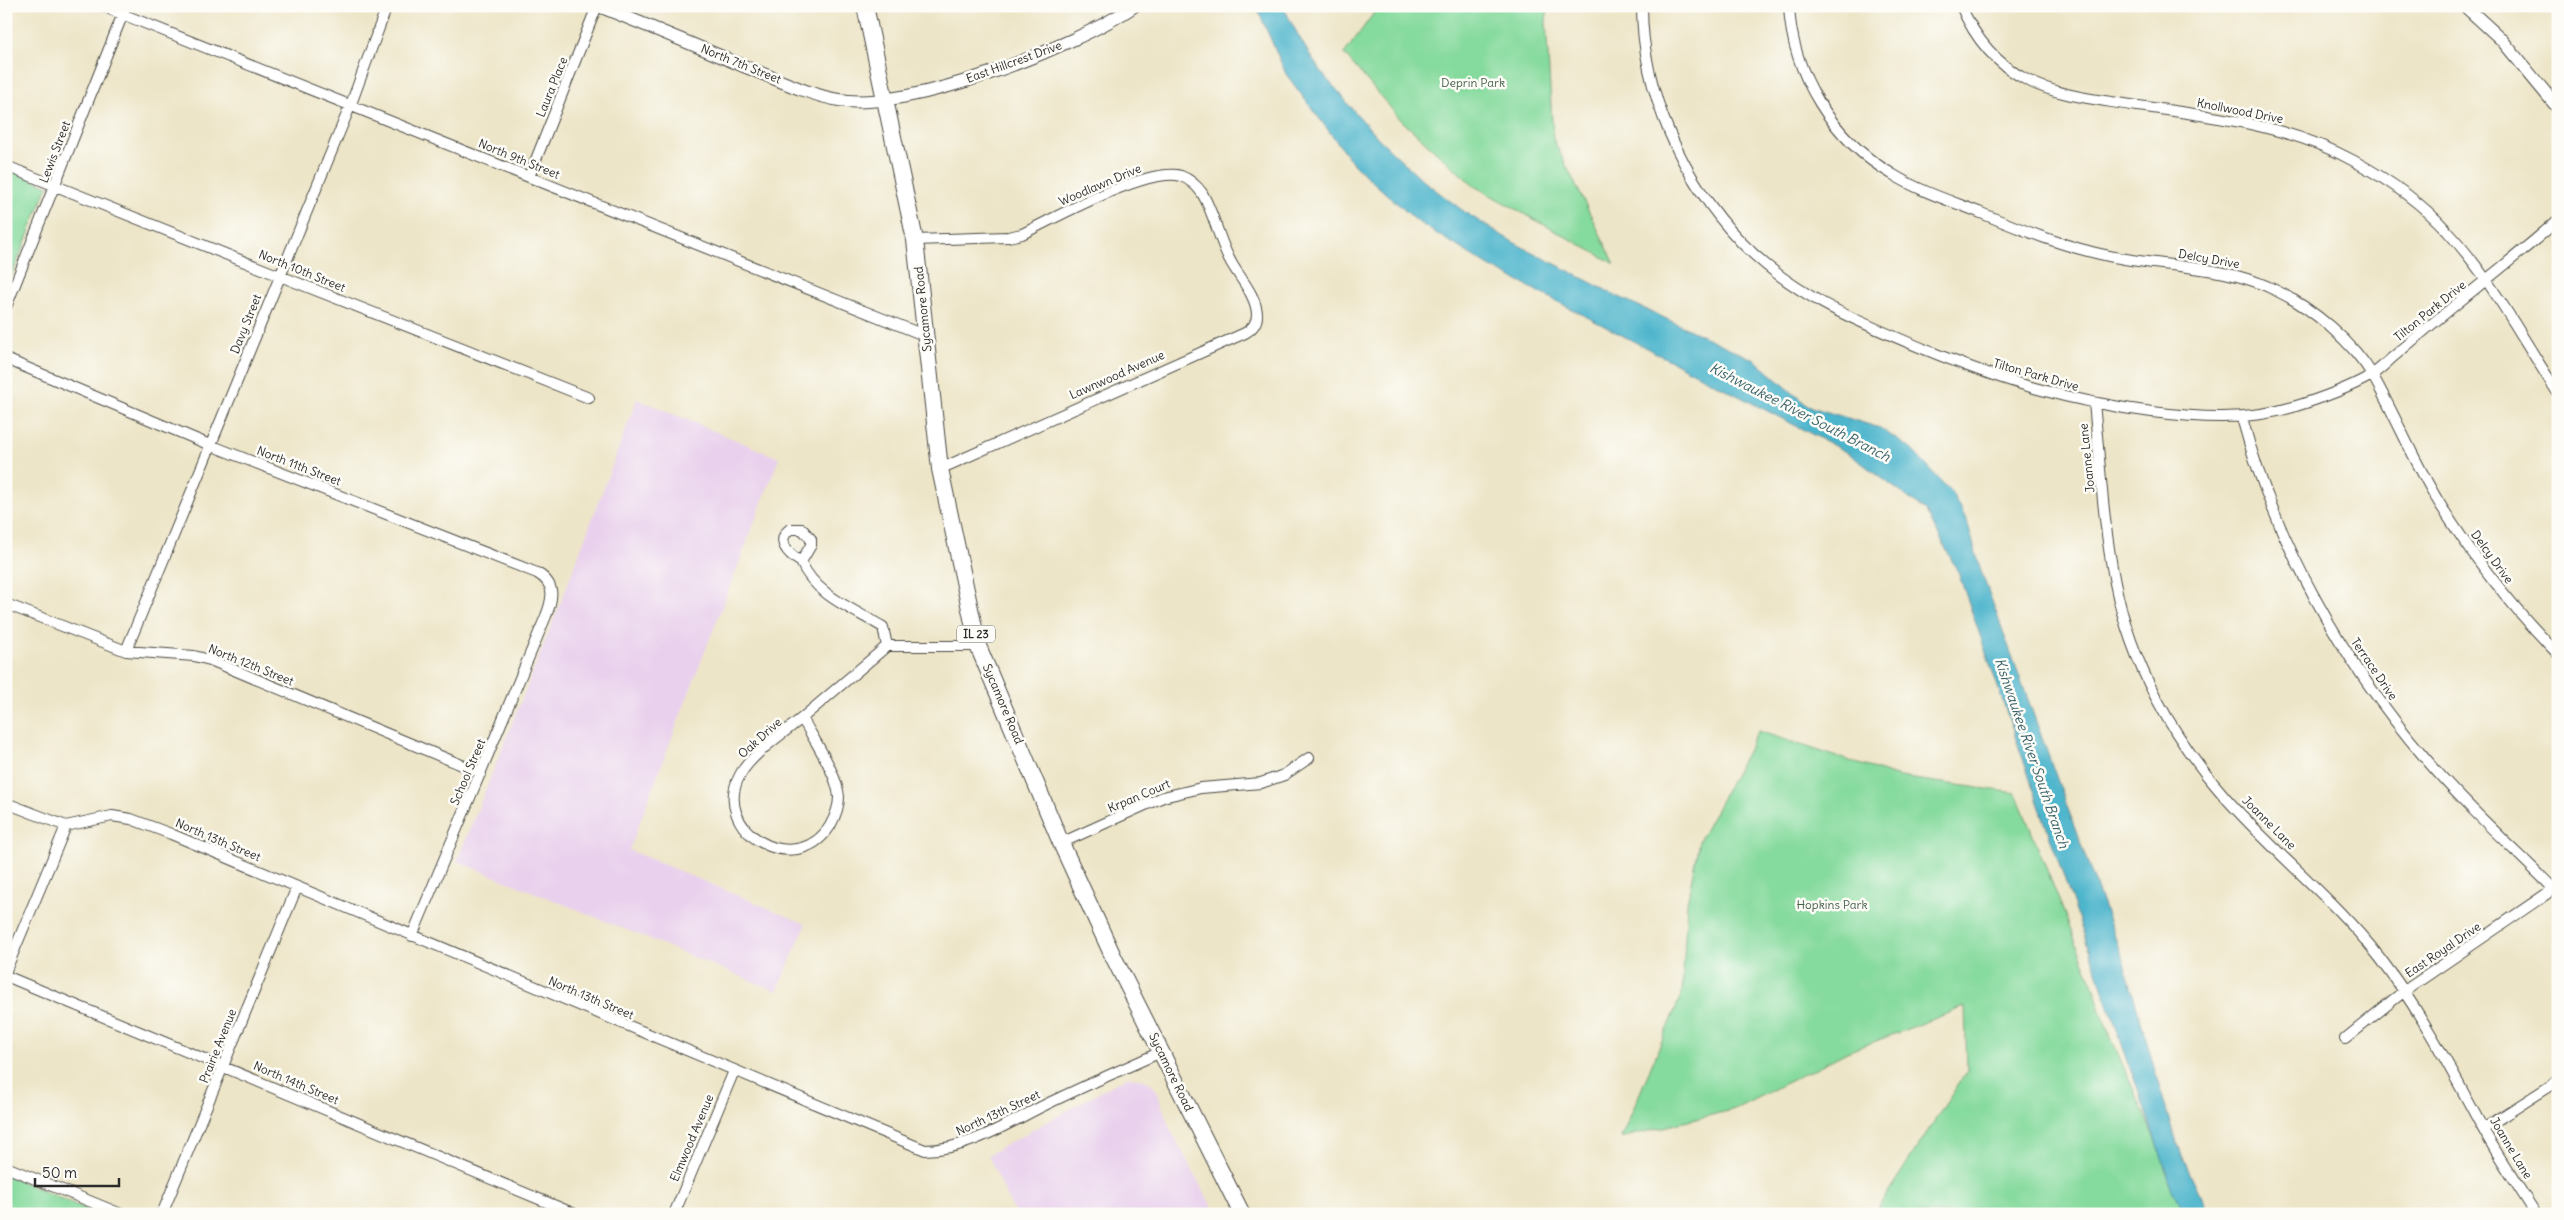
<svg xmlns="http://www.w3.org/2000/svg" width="2564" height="1220" font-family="Delius,sans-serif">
<rect width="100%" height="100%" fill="#fdfcf7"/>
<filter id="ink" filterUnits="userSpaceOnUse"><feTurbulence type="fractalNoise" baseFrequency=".02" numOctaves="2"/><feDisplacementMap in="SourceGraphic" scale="10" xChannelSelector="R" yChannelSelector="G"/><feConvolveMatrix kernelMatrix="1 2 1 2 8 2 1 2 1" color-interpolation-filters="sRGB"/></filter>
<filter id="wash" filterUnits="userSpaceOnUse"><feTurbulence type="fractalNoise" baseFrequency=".0096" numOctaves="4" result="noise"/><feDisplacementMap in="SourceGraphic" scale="20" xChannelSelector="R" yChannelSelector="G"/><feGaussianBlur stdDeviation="1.12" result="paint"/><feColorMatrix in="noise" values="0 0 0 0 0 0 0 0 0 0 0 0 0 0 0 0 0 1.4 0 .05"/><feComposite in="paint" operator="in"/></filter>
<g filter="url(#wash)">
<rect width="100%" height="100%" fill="#ede5c7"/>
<path fill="#e9d1ed" d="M637 399 779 458 629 850 806 924 777 991 457 861 562 599Z
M1127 1077 1139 1078 1151 1083 1157 1091 1170 1129 1216 1214H1015L988 1155Z"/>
<path fill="#85da9d" stroke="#588264" d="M1379 6H1548L1546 21 1553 139 1615 264 1474 186 1401 120 1344 54Z
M6 169 48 186 6 289Z
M1758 731 1899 777 2016 793 2091 980 2106 1026 2187 1214H1874L1967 1071 1965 1007 1847 1052 1735 1109 1621 1138 1682 993 1687 903 1699 841Z
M6 1175 97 1214H6Z"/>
<path fill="#4db5cc" stroke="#3c707c" d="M1256 6H1283C1295 30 1307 52 1322 73 1330 84 1340 91 1347 103L1379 139 1424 181 1466 213 1513 242 1615 295 1755 360 1808 406 1880 428 1911 449 1952 493 1967 521 1981 571 2124 962 2170 1123 2182 1155 2209 1214H2186L2172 1188 1958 572 1926 511 1848 453 1489 266 1418 222 1355 166 1286 74Z"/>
</g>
<g filter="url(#ink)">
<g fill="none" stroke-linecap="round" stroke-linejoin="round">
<g stroke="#484742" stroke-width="12">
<path id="minor" d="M102 6 926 336
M1642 6C1642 92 1683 181 1741 242 1795 297 1854 320 1924 349 2002 381 2068 401 2152 412 2200 418 2246 421 2293 407 2319 399 2347 389 2370 376 2378 371 2386 363 2393 357 2411 342 2429 326 2448 311 2484 281 2522 252 2558 220
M1789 6C1792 74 1833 140 1892 174 1919 191 1951 201 1981 213 2022 230 2065 247 2109 256 2165 268 2224 264 2277 291 2312 308 2353 342 2373 376 2396 417 2414 461 2438 501 2472 556 2512 607 2558 654
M1961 6C1974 36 1995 63 2025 79 2057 96 2095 99 2131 105 2207 116 2285 123 2354 161 2387 179 2421 202 2447 231 2492 279 2522 339 2558 393
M6 166 280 276 589 398
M529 177 597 6
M915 240 1008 237 1022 234C1055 218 1148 166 1181 176 1189 179 1197 186 1202 193 1215 215 1219 242 1232 264 1240 278 1257 297 1257 315 1257 323 1252 329 1245 333L940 469
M6 307 126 6
M6 359 210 445 537 573C556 584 553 598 546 616L412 936
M2094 403C2100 463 2103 524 2115 583 2131 663 2171 736 2225 797 2274 853 2334 899 2380 958 2420 1010 2452 1071 2483 1129 2499 1158 2518 1186 2536 1214
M2242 418C2276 543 2342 661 2426 759 2465 805 2511 846 2554 889
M790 529H802L811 539V545L801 562C788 554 775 541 790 529Z
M801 562C815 595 853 609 883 627L887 646
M6 604 126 651 194 656 210 660 481 773
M887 646H978
M126 651 351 104 387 6
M802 718C814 740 837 773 839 797 839 808 835 817 830 826 795 881 710 830 740 775 751 754 784 733 802 718Z
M802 718 887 646
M6 803 66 826 112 816 131 819 171 834 925 1150C969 1150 1011 1121 1049 1103 1086 1085 1123 1069 1161 1052
M1061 843 1163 797 1201 788 1261 783 1284 775 1309 758
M6 970 66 826
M6 976 575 1214
M2345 1039 2403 992 2558 886
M2483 1129 2558 1081
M6 1167 121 1214
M162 1214 297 887
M674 1214 734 1071"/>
</g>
<g stroke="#484742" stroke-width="14">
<path id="tertiary" d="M599 6C648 26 697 46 746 67 774 78 809 95 839 100 909 112 1075 47 1134 6
M2465 6 2501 39 2558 108"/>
</g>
<g stroke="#484742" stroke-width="18">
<path id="primary" d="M865 6 915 240 940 469 978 646 1061 843 1112 954 1242 1214"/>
</g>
<use href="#minor" stroke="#fff" stroke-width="10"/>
<use href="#tertiary" stroke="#fff" stroke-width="12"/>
<use href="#primary" stroke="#fff" stroke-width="16"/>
</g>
</g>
<g text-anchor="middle" stroke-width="5" stroke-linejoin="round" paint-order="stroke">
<rect fill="#fdfcf7" stroke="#6a6a68" stroke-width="1" x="957" y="625.5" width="38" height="17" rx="4"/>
<g font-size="11" font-weight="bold" fill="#2b2b2b">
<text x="976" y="638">IL 23</text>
</g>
<g font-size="12" fill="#2b2b2b" stroke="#fdfcf7">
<text transform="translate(1014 62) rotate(-20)" y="4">East Hillcrest Drive</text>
<text transform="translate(741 64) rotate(22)" y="4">North 7th Street</text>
<text transform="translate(552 87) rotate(-68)" y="4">Laura Place</text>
<text transform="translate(2240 111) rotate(11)" y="4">Knollwood Drive</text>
<text transform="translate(55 152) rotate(-69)" y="4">Lewis Street</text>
<text transform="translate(519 159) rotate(22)" y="4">North 9th Street</text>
<text transform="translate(1100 185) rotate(-23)" y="4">Woodlawn Drive</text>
<text transform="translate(2209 259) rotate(10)" y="4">Delcy Drive</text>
<text transform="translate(302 271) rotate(22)" y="4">North 10th Street</text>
<text transform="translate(923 309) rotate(-96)" y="4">Sycamore Road</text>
<text transform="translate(2430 311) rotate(-39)" y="4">Tilton Park Drive</text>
<text transform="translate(246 324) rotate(-68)" y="4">Davy Street</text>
<text transform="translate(1117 375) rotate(-24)" y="4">Lawnwood Avenue</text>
<text transform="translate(2036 375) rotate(16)" y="4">Tilton Park Drive</text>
<text transform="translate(2087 458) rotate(-96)" y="4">Joanne Lane</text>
<text transform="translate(299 466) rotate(21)" y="4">North 11th Street</text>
<text transform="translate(2492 557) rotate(54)" y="4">Delcy Drive</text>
<text transform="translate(251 665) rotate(22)" y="4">North 12th Street</text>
<text transform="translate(2374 669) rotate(56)" y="4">Terrace Drive</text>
<text transform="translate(1003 704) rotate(67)" y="4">Sycamore Road</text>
<text transform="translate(760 738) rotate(-42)" y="4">Oak Drive</text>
<text transform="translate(468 772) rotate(-67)" y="4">School Street</text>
<text transform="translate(1139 796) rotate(-23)" y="4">Krpan Court</text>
<text transform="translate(2269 823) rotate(45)" y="4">Joanne Lane</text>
<text transform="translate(218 840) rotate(23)" y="4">North 13th Street</text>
<text transform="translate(2443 950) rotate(-34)" y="4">East Royal Drive</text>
<text transform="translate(591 998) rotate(23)" y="4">North 13th Street</text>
<text transform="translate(218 1046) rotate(-68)" y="4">Prairie Avenue</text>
<text transform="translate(1171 1072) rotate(64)" y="4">Sycamore Road</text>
<text transform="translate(296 1083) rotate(23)" y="4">North 14th Street</text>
<text transform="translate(998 1113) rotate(-25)" y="4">North 13th Street</text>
<text transform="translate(692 1138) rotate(-67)" y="4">Elmwood Avenue</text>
<text transform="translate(2511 1148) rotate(59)" y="4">Joanne Lane</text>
</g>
<g font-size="12" fill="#46604d" stroke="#fdfcf7">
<text x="1473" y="87">Deprin Park</text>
<text x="1832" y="909">Hopkins Park</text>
</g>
<g font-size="14" font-style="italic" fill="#39626b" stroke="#fdfcf7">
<text transform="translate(1800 412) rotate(27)" y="5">Kishwaukee River South Branch</text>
<text transform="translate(2032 753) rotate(71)" y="5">Kishwaukee River South Branch</text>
</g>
</g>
<rect width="2564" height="1220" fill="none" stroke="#fdfcf7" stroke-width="25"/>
<path d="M35 1178v8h84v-8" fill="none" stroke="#2b2b2b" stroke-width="2.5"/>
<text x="42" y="1178" font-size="15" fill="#2b2b2b" stroke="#fdfcf7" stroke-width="4" paint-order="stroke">50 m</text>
</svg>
